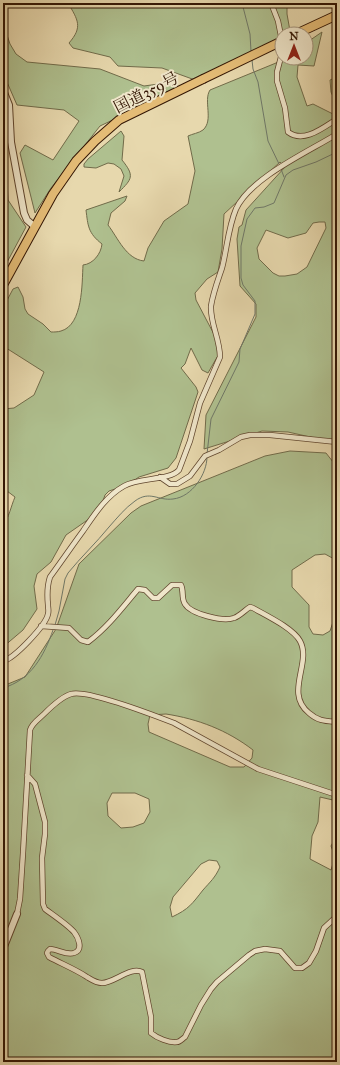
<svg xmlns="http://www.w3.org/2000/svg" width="340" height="1065" font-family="'IM FELL Great Primer','Noto Serif JP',serif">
<rect width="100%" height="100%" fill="#e7d8ad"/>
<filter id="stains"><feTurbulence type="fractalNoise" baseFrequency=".005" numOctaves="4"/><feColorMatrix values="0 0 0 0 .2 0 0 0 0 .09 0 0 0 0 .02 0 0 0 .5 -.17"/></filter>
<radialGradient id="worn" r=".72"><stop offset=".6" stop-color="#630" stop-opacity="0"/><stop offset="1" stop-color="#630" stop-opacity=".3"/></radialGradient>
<path fill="#afc08f" stroke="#716b4a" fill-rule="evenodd" d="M68 3H287V14L290 31 289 34H282V44L195 80 162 68 118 66 110 57 73 48 69 43C83 27 78 20 68 3Z
M3 32H6L10 44 16 54 27 62 100 69 144 86 173 82 180 88 100 126 51 188 35 213 20 153 25 145 53 160 79 121 64 110 17 105 3 73Z
M322 32 314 66 298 65 297 77 307 106 313 104 335 115 337 113V443L288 432 262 431 204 449 206 415 256 317V304L240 286 237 239 239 227 242 225 246 210 285 167 280 162 224 214 222 249 218 272 207 279 195 293 196 300 217 340 220 352 208 373 202 370 191 348 185 364 181 368 196 387 198 392 176 458 168 468 139 477 127 485 109 491 105 495 99 512 66 535 51 562 37 574 34 586 37 609 23 630 3 647V525C9 518 11 506 15 497L3 488V409L14 408 34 395 44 372 3 346V308L13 289 18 287 23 297 25 309 28 314 43 324 51 332C54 332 58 332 61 331 83 325 82 283 83 265 93 264 101 254 102 244 88 233 88 226 86 210L127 196 125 201 111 213 108 225C118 238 126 259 144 261L148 248 164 221 188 204 195 171 188 136C192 134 199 133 203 130 214 120 203 101 210 90L276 63 284 58H306V43ZM319 222H325L326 228 307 267 297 274 285 276H279L273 273 259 259 257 248 266 230 288 238 306 233 313 223Z
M337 77V106L331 92 330 80Z
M3 102 8 200 26 227 5 266H3Z
M121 131 124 136 122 160C135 176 132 179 119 192L124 176 121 169 114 164 108 163 96 168 84 167V164L88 159Z
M290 451 326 453 337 467V801L320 797 318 822 312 836 310 859 331 870 335 857 331 846 337 835V1062H3V686L25 677 56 629 79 564 131 513 141 506 265 456ZM325 554 336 560V576L334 619 330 631 323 635 313 634 309 627V605L292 587V570L315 555ZM166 714C198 719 227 730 253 750L252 758 244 767H230L149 732 148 724 150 715ZM112 793H135L149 799 150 812 144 823 133 827 121 828 108 816 107 803ZM209 860 217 861 220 867C215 878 210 882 203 890 192 904 189 909 172 917L170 907 173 897 201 864Z"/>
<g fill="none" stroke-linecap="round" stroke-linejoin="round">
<path stroke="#6f7868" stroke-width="1" d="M242 3 250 34 251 51
M252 60 253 69 258 82 268 141 280 166
M281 169 284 177
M207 454 211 419 239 362 240 349 255 314V301L243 285 241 278V246L247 219 255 208 264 207 274 203 286 175 293 170 316 162 337 152
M55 625 59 611 65 579 68 573C81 557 96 543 109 527 117 518 125 508 135 501 150 490 158 501 173 499 192 497 207 474 207 457
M3 688C31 680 44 656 53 630"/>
<g stroke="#60462e" stroke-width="6">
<path id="minor" d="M271 3 278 21 282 41
M282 53 277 72V81L285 108 288 132C304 144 324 127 337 119
M160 477 170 484H177L190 476 205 456 219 450 241 437 250 435H270L337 442
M41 626 69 628 81 640 88 642C108 627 122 608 138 589L145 590 153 598H158L172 585H181C184 591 181 598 185 604 191 614 223 622 234 618 240 616 245 610 250 607L253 608C265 615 293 628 300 641 312 663 284 693 309 713 318 721 325 721 337 722
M3 661C14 659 46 625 48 614 49 611 48 608 48 605 47 595 47 586 50 577 61 562 72 546 83 531 94 515 106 496 124 486 139 477 169 481 179 470L190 441 200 403 220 357C220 339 210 323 211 306 213 293 218 280 222 268 227 249 228 228 236 209 250 178 308 152 337 134
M27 775 35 784 45 822V834L42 858 43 904 45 909C53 915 68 925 74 932 78 937 84 950 74 953 66 956 58 949 50 949L48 951 47 953 49 957C62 964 75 969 87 977 92 980 96 983 102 983 114 983 131 966 142 972L151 1017V1033C157 1038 169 1043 177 1042 180 1042 182 1039 185 1037L201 1005 211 989 217 982 249 955 255 951 265 949 280 951 295 968H302L309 963 316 951 324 928 337 916
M17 914 20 899 23 853 30 730C32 723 39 719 44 714 51 707 61 697 71 694 86 689 156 716 174 723L258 769 337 795"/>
</g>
<g stroke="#60462e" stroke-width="8">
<path id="tertiary" d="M3 90 9 105 11 142 24 213 27 220 34 226
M3 949 17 914"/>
</g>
<g stroke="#331604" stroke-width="10">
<path id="trunk" d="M296 34 337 15
M3 285 53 194 76 161 95 141 119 120 203 79"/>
</g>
<use href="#minor" stroke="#efe6ca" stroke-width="4.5"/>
<use href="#tertiary" stroke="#efe6ca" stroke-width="6"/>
<use href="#trunk" stroke="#e4bc76" stroke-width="8"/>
<g stroke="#331604" stroke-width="10" stroke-linecap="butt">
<path id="trunk-bridge" d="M203 79 282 41"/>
</g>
<use href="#trunk-bridge" stroke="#e4bc76" stroke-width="8"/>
</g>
<g text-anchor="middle" stroke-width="4" stroke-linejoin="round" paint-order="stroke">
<g font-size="16" fill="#331604" stroke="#efe6ca">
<text transform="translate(146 92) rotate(-27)" y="6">国道359号</text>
</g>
</g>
<rect width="340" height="1065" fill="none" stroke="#e7d8ad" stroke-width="16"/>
<rect x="4" y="4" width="332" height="1057" fill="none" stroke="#331604" stroke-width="2"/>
<rect x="8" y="8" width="324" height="1049" fill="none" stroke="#331604"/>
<g transform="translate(294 46)"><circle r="19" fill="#efe6ca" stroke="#a4937b"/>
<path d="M0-3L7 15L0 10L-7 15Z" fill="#8f2418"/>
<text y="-6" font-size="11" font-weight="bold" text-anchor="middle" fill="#331604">N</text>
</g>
<rect width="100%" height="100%" filter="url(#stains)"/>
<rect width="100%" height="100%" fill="url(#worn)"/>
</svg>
